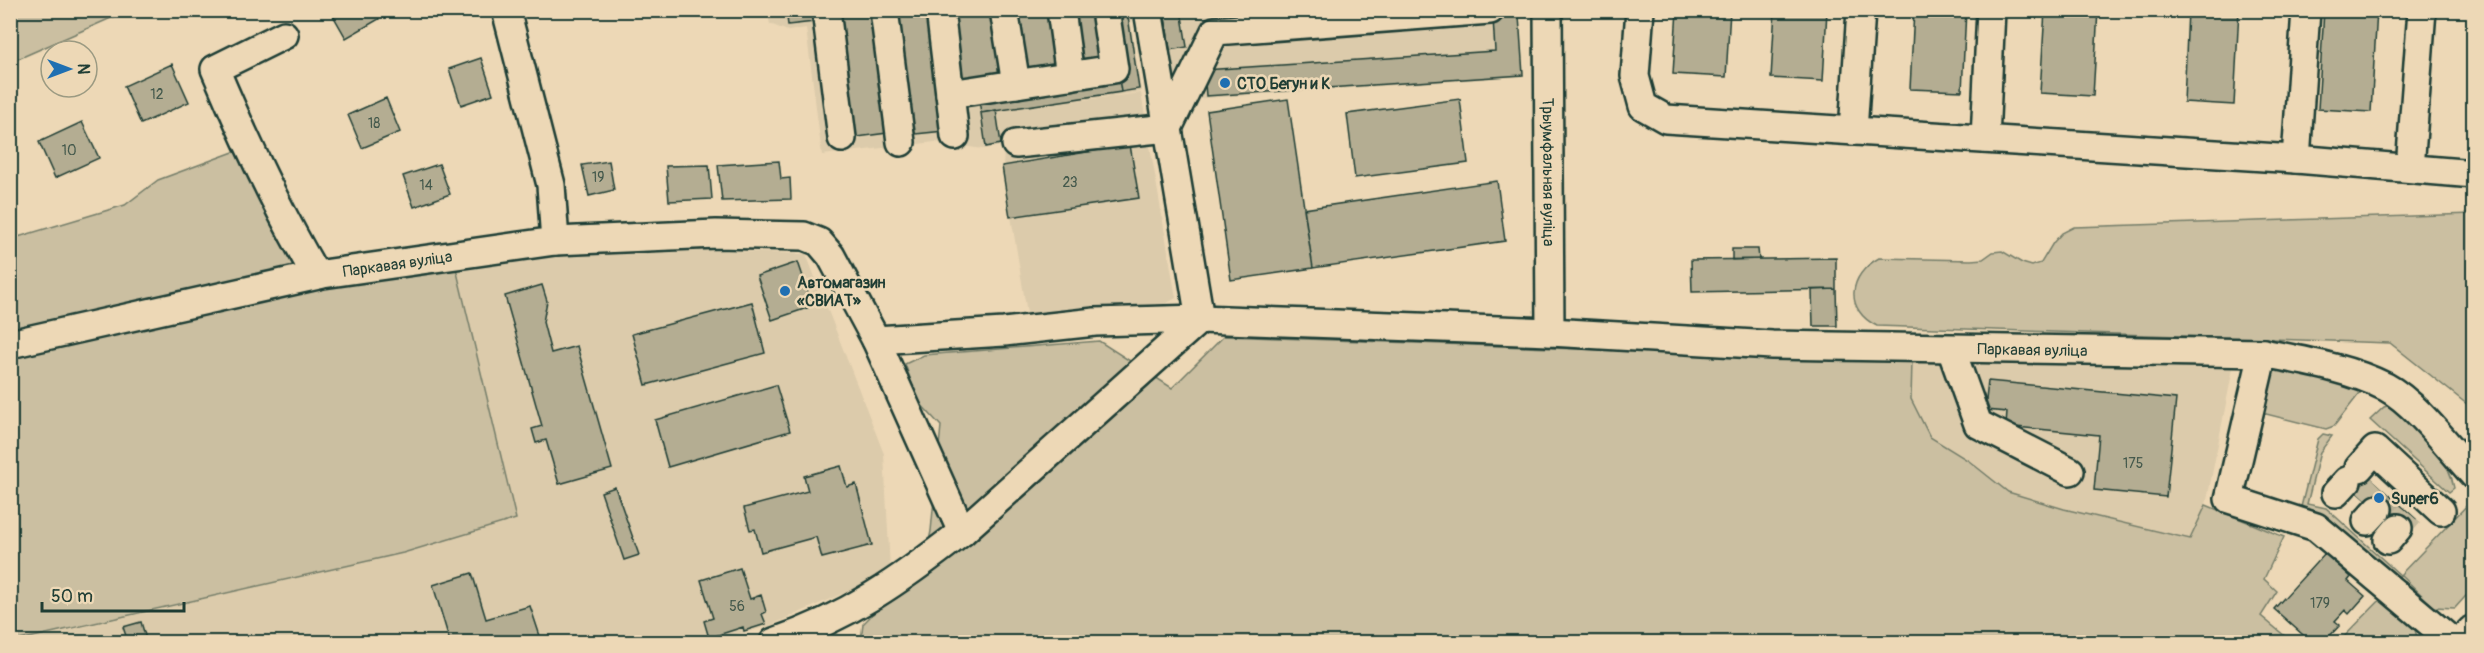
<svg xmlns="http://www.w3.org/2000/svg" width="2484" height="653" font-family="Pangolin,sans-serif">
<rect width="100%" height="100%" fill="#edd8b6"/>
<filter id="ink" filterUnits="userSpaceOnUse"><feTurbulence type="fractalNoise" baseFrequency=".0167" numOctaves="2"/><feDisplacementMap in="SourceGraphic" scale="12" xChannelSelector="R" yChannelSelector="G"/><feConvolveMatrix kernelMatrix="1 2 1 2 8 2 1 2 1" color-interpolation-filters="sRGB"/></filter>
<g filter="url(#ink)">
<path fill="#dccbab" d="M744 11H1129L1141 92 1068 102 1141 93 1176 298 1160 307 1027 313 1003 168 1004 147 1001 126 1003 146 983 149 935 142 822 155 806 28 788 31 770 24 768 15 745 17Z
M1164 11H1518L1524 76 1178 100Z
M633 247 806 254 884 454 890 569 871 581 769 626 709 642H18L403 553 516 519 456 268 561 253Z
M1913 356 2233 368 2206 505 2191 539 2064 509 2008 492 1969 461 1930 437 1911 399Z"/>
<path fill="#cbbfa1" stroke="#757e6a" stroke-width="1.5" d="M11 10H127V11L11 62Z
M247 147 316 275 456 268 516 519 403 553 11 642V239L125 205 158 180Z
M2473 214V409L2390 343 1877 326C1844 310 1848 275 1879 258L1971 260 1983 259 1993 252 2002 251 2022 263 2032 266 2041 263 2053 243 2062 233 2074 227Z
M1224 336 1912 361 1911 399 1930 437 1969 461 2008 492 2064 509 2190 539 2206 505 2284 537 2264 579 2277 591 2261 616 2292 642H861L863 624 925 561 931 531 941 426 918 401 905 364 924 355 1099 341 1172 388Z
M2278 367 2363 389 2334 426 2326 429 2262 413 2270 371Z
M2391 405C2417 429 2448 452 2454 488L2449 492 2370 420 2384 407Z
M2323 434 2332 436 2320 452 2307 504 2326 508 2400 575 2474 498 2473 588 2455 608 2434 607 2401 575 2394 580 2299 515 2318 439Z
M2385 595 2413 621 2418 642H2339Z"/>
<path fill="#b4ad92" stroke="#1f3d34" stroke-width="1.5" d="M330 10H375L379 19 346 38Z
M786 10H812L814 22 788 25Z
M834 10H871L887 133 850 138Z
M892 10H930L944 131 906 135Z
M953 10H991L999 73 962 78Z
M1013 10H1048L1056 66 1021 71Z
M1075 10H1096L1103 56 1083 59Z
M1109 10H1127L1139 89 1121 92Z
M1164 10H1181L1187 47 1170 50Z
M1677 10H1730L1726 77 1673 74Z
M1775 10H1827L1823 81 1771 78Z
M1914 10H1966L1962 91 1910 89Z
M2045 10H2098L2093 96 2040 93Z
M2188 10H2239L2234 105 2184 102Z
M2324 10H2377L2371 112 2318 109Z
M1519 16 1523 75 1206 96 1204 70 1495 51 1493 18Z
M481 58 493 94 461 105 449 69Z
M172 64 189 102 141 124 124 86Z
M1118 73 1121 92 981 113 978 94Z
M386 98 400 132 362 148 348 115Z
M1288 99 1313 268 1231 280 1207 111Z
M1460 99 1468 163 1355 178 1347 114Z
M996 110 1001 144 986 147 981 113Z
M82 122 99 158 55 178 39 142Z
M1130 145 1139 198 1010 217 1002 166Z
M609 161 614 190 589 196 582 165Z
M779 161 781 179 790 178 791 199 722 201 718 165Z
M439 164 450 194 414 207 403 176Z
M709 165 712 199 669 201 666 166Z
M1497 181 1505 241 1313 268 1304 209Z
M1732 249H1758L1759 259 1732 260Z
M1836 258V289L1692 292 1691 260Z
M798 262 813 306 772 320 757 276Z
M542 285 547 301 543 322 551 353 577 346 612 469 559 484 546 440 536 443 532 429 542 426 505 296Z
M1836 289 1837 326H1813L1812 290Z
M752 302 765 353 646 385 632 334Z
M1988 381 2176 399 2166 497 2094 490 2099 435 2006 426 2007 412 1985 410Z
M776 385 790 431 668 467 655 420Z
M2354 463 2416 519 2404 533 2341 476Z
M841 466 847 487 856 484 872 545 822 558 816 537 761 552 755 529 750 530 744 508 808 491 804 476Z
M615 487 639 555 624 560 601 492Z
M2325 553 2351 577 2348 581 2365 596 2349 614 2345 610 2335 621 2340 625 2324 642H2311L2274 609Z
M740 568 750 599 761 595 766 612 762 614 766 624 744 631 743 627 709 638 704 621 713 618 701 580Z
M472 573 486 619 530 606 542 642H450L433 585Z
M141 622 146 639 128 642 123 627Z"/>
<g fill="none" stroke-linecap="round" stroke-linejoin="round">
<path stroke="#c4b99c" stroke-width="27" stroke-dasharray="27 14" stroke-linecap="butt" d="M2367 500 2380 486
M2398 528 2410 514"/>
<g stroke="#1f3d34" stroke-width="32">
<g id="minor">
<path d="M506 10 551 185 555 241"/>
<path d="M826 10 842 138"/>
<path d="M884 10 901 142"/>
<path d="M940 10 955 136"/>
<path d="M1004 10 1016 84"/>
<path d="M1061 10 1070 76"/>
<path d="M1148 10 1200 319"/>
<path id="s1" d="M1548 10 1550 332"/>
<path d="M1640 10 1635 76 1643 106 1666 119 2296 159 2474 174"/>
<path d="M284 35 215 69C245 140 277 209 316 275"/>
<path d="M950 94 1114 69 1105 10"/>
<path d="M1853 131 1861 10"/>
<path d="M1985 139 1991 10"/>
<path d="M1016 144 1168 128 1215 31 1490 10"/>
<path d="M2296 159 2306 10"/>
<path d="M2410 168 2422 10"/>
<path id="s2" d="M876 340 1004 332 1095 322 1200 319 1550 332 1772 345 2263 353C2304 361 2349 368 2386 387 2416 403 2450 449 2474 475"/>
<path id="s3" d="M10 344 323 274 555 241 716 234 804 236 819 242 831 256 876 340 962 532"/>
<path d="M1951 349 1978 424 2070 471"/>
<path d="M2263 353 2229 499 2316 527 2453 642"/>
<path d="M2359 468 2375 450 2441 511"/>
<path d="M2336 493 2347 481"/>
<path d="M2367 521 2378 509"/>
<path d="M2388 540 2398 528"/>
<path d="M774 642C847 618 902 579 962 532L1200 319"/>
</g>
</g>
<g stroke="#1f3d34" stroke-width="38">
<path id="major" d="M2464 642 2474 632"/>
</g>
<use href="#minor" stroke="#edd8b6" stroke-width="27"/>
<use href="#major" stroke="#edd8b6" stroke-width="33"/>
</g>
</g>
<g fill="#1f6fb2" stroke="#edd8b6" stroke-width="2">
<circle cx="1225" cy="83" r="6"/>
<circle cx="785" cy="291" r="6"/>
<circle cx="2379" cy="498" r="6"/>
</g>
<g text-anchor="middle" stroke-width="5" stroke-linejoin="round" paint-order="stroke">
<g font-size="14" fill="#44594c">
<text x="157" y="99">12</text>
<text x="374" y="128">18</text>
<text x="69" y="155">10</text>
<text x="598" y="182">19</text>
<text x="1070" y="187">23</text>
<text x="426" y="190">14</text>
<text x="2133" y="468">175</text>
<text x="2320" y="608">179</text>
<text x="737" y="611">56</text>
</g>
<g font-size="16" font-weight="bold" fill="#1f3d34" stroke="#edd8b6" text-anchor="start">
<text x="1237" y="89">СТО Бегун и К</text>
<text x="797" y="288">Автомагазин<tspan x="797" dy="18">«СВИАТ»</tspan></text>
<text x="2391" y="504">Super6</text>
</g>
<g font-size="16" fill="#1f3d34" stroke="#edd8b6">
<text dy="6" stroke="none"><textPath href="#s1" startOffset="162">Трыумфальная вуліца</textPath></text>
<text dy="6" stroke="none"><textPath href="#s3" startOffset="396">Паркавая вуліца</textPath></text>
<text dy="6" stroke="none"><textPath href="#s2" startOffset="1158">Паркавая вуліца</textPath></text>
</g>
</g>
<rect width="2484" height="653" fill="none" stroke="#edd8b6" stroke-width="36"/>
<rect x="18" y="18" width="2448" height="617" fill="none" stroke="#1f3d34" stroke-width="2" filter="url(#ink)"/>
<g transform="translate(69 69) rotate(90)"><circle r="28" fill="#edd8b6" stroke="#9b9a82" stroke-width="1.5"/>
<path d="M0-4.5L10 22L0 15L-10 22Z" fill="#1f6fb2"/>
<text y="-9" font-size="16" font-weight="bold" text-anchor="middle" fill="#1f3d34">N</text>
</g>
<path d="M42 602v9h142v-9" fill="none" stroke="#1f3d34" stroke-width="3"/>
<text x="51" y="602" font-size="18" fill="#1f3d34" stroke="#edd8b6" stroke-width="4.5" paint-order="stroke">50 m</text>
</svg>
